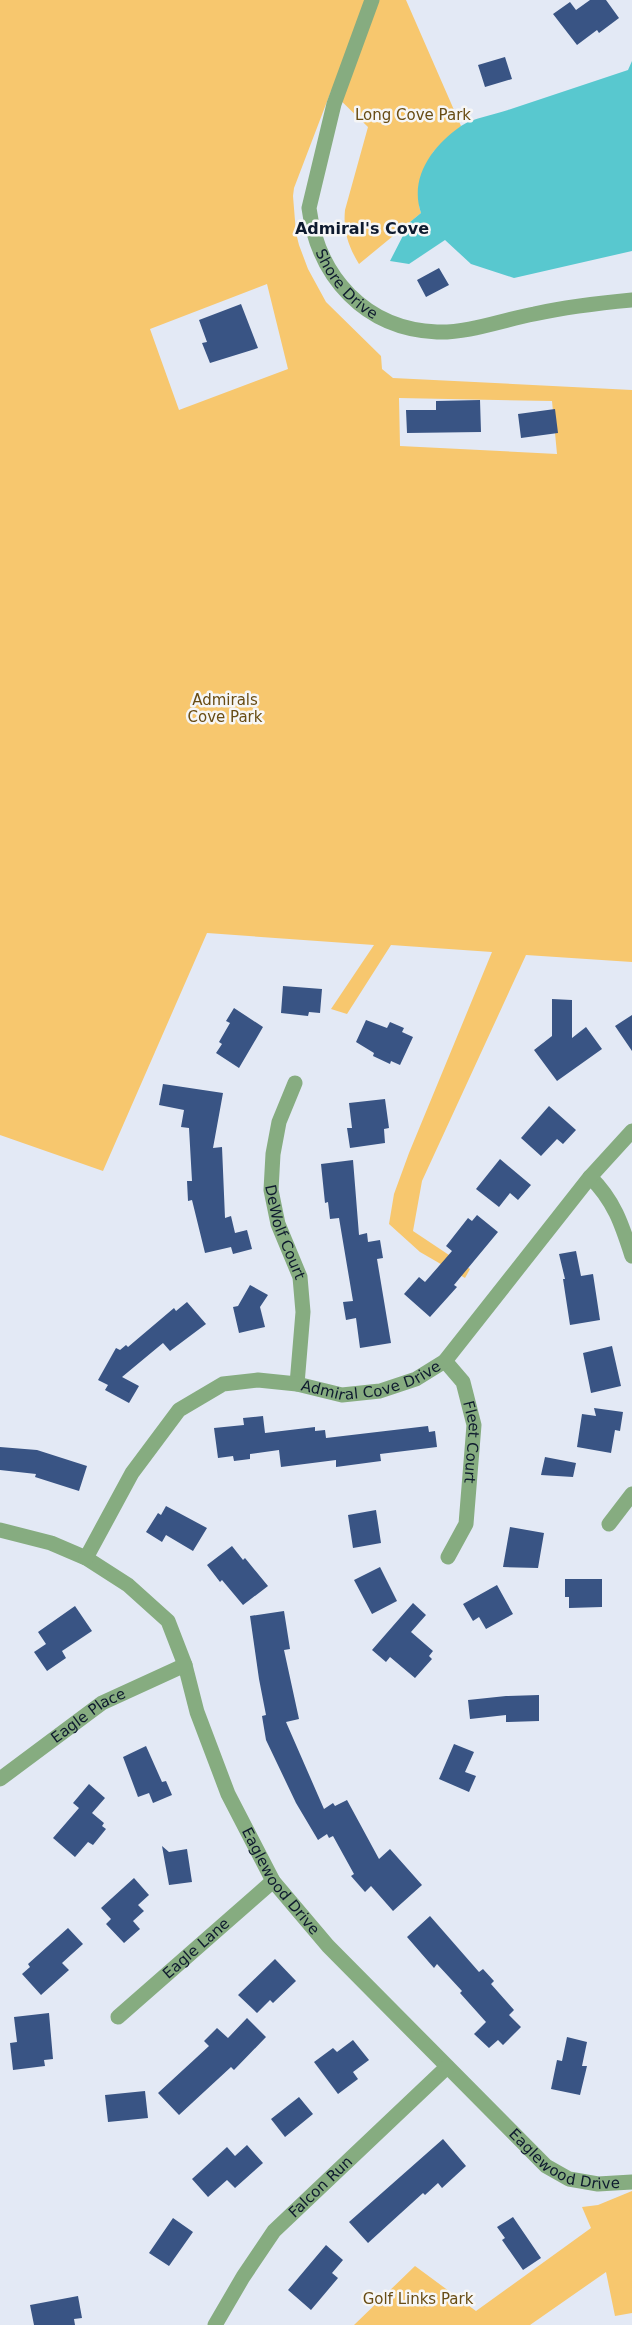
<svg xmlns="http://www.w3.org/2000/svg" width="632" height="2325" font-family="'DejaVu Sans',sans-serif">
<rect width="100%" height="100%" fill="#e3e9f5"/>
<path fill="#f7c76e" fill-rule="evenodd" d="M0 0H406L461 126 433 152 419 206 421 213 359 264C348 246 343 230 345 210L368 127 331 91 294 188 293 196 296 233 299 245 308 269 326 302 381 356 382 369 393 378 632 390V962L526 955 422 1181 413 1231 470 1269 465 1278 420 1252 389 1224 394 1194 409 1153 492 952 391 945 347 1014 331 1009 374 945 207 933 103 1171 0 1135ZM267 284 288 369 179 410 150 329ZM399 398 552 401 557 454 400 446Z
M632 2191V2313L615 2316 606 2272 530 2325H354L415 2266 476 2311 591 2228 582 2207 598 2205Z"/>
<path fill="#58c8cf" d="M632 61V251L514 278 471 264 445 240 409 264 390 261 410 222 421 213C409 178 432 146 461 126 473 118 493 115 508 110 548 97 588 83 628 70Z"/>
<path fill="#395484" d="M590 0H606L619 18 599 33 597 30 577 45 553 14 570 2 576 10Z
M505 57 512 79 485 87 478 65Z
M439 268 449 285 426 297 417 280Z
M241 304 258 348 210 363 202 343 207 342 199 320Z
M480 400 481 432 407 433 406 410H436V401Z
M555 409 558 433 521 438 518 414Z
M283 986 322 989 320 1013 309 1012 308 1016 281 1013Z
M552 999 572 1000V1038L586 1027 602 1049 557 1081 534 1050 552 1036Z
M234 1008 263 1027 239 1068 216 1053 222 1044 219 1042 230 1023 226 1021Z
M632 1015V1051L615 1026Z
M366 1020 387 1028 390 1022 404 1028 402 1032 413 1037 400 1065 391 1061 390 1064 373 1056 374 1053 356 1042Z
M163 1084 223 1093 213 1148 222 1147 225 1218 231 1216 235 1233 247 1230 252 1249 233 1254 231 1247 205 1253 192 1200 188 1201 187 1181H192L189 1128 181 1127 184 1110 159 1105Z
M385 1099 389 1128 384 1129 385 1143 350 1148 347 1128H352L349 1103Z
M549 1106 576 1130 563 1144 557 1139 541 1156 521 1138Z
M500 1159 531 1185 518 1200 510 1193 499 1207 476 1189Z
M353 1160 359 1235 367 1233 368 1242 380 1240 383 1258 377 1259 391 1343 360 1348 356 1318 346 1320 343 1302 353 1301 339 1218 330 1219 328 1202 325 1203 321 1164Z
M477 1215 498 1232 454 1285 457 1287 430 1317 404 1294 419 1277 425 1282 452 1251 446 1246 468 1218 472 1221Z
M576 1251 581 1276 593 1274 600 1320 570 1325 563 1279H565L559 1254Z
M250 1285 268 1295 260 1307 265 1327 239 1333 233 1307 238 1306Z
M187 1302 206 1324 170 1351 163 1343 122 1377 139 1386 129 1403 105 1390 108 1385 98 1380 116 1348 120 1350 126 1345 128 1347 174 1308 176 1311Z
M612 1346 621 1386 591 1393 583 1353Z
M594 1408 623 1412 620 1431 615 1430 611 1453 577 1447 582 1414 596 1416Z
M263 1416 265 1433 315 1427V1431L325 1430 326 1438 428 1426 429 1432 435 1431 437 1447 380 1454 381 1461 336 1467V1460L281 1467 279 1450 250 1454V1459L234 1461 233 1456 218 1458 214 1428 244 1425 243 1418Z
M0 1447 37 1450 87 1466 79 1491 35 1477 36 1474 0 1470Z
M545 1457 576 1463 573 1477 541 1475Z
M166 1506 207 1528 193 1551 166 1535 162 1542 146 1532 158 1513 161 1515Z
M376 1510 381 1543 353 1548 348 1515Z
M510 1527 544 1533 538 1568 503 1567Z
M232 1546 243 1560 245 1558 268 1586 243 1605 222 1580 220 1582 207 1565Z
M380 1567 397 1601 372 1614 354 1580Z
M565 1579H602V1607L569 1608V1597H565Z
M497 1585 513 1614 486 1629 479 1617 473 1621 463 1604Z
M413 1603 426 1615 411 1632 433 1651 429 1656 432 1659 415 1678 390 1657 386 1662 372 1650Z
M75 1606 92 1631 62 1651 66 1658 47 1671 34 1652 46 1644 38 1632Z
M284 1611 290 1649 284 1650 299 1719 286 1722 324 1809 333 1803 335 1806 347 1800 379 1859 390 1849 422 1885 393 1911 371 1886 365 1892 351 1876 354 1874 333 1836 329 1838 327 1834 318 1840 296 1803 266 1740 262 1716 266 1715 259 1679 250 1616Z
M539 1695V1721L506 1722V1715L470 1719 468 1700 506 1696Z
M454 1744 474 1752 465 1772 476 1776 469 1792 439 1779Z
M146 1746 162 1782 166 1781 172 1795 153 1803 149 1793 138 1797 123 1757Z
M89 1784 105 1798 92 1813 104 1823 102 1826 106 1829 93 1845 88 1842 75 1857 53 1838 79 1808 73 1803Z
M162 1846 169 1852 187 1849 192 1882 169 1885Z
M134 1878 149 1895 138 1905 144 1911 133 1921 140 1929 124 1943 106 1924 111 1919 101 1908Z
M430 1916 479 1972 483 1969 494 1981 491 1984 514 2010 509 2015 521 2027 503 2045 498 2040 489 2048 474 2034 486 2022 460 1993 462 1991 437 1964 434 1968 407 1937Z
M68 1928 83 1944 62 1963 69 1970 41 1995 22 1974 30 1967 28 1964Z
M275 1959 296 1981 273 2003 270 2000 257 2013 238 1995Z
M49 2013 53 2059 44 2060 45 2066 13 2070 10 2043 17 2042 14 2017Z
M247 2018 266 2037 234 2070 231 2067 179 2115 158 2093 209 2046 204 2041 217 2028 228 2038Z
M567 2037 587 2042 582 2066H587L580 2095 551 2089 557 2060 562 2061Z
M353 2040 369 2060 353 2072 358 2079 338 2094 314 2062 333 2048 337 2052Z
M145 2091 148 2118 108 2122 105 2095Z
M299 2097 313 2114 285 2137 271 2119Z
M443 2139 466 2166 442 2188 438 2183 425 2195 423 2193 368 2243 349 2222Z
M247 2145 263 2163 235 2188 227 2180 208 2197 192 2179 227 2147 235 2156Z
M513 2217 541 2258 523 2270 502 2240 505 2238 497 2227Z
M173 2218 193 2232 169 2266 149 2253Z
M326 2245 343 2260 332 2273 338 2278 311 2310 288 2290Z
M78 2296 82 2318 74 2319 75 2325H34L30 2305Z"/>
<g fill="none" stroke-linecap="round" stroke-linejoin="round">
<g stroke="#86ac80" stroke-width="15">
<path id="s1" d="M372 0 334 104 309 208C318 277 365 329 437 332 469 333 502 320 534 314 566 307 599 303 632 300"/>
<path id="s2" d="M295 1083 279 1122 273 1154 271 1190 278 1224 300 1277 303 1312 297 1384"/>
<path d="M590 1177C614 1200 622 1225 632 1256"/>
<path id="s3" d="M445 1361 463 1382 474 1425 466 1524 448 1557"/>
<path d="M609 1524 632 1494"/>
<path id="s4" d="M0 1530 51 1543 86 1558 128 1585 168 1621 185 1665 197 1712 228 1794 273 1881 328 1946 546 2166 569 2179 598 2184 632 2182"/>
<path id="s5" d="M86 1558 132 1473 179 1410 223 1384 258 1380 297 1384 342 1395 380 1391 416 1379 445 1361 590 1177 632 1131"/>
<path id="s6" d="M0 1779 102 1703 185 1665"/>
<path id="s7" d="M118 2017 273 1881"/>
<path id="s8" d="M215 2325 243 2277 274 2231 447 2067"/>
</g>
</g>
<g text-anchor="middle" stroke-width="5" stroke-linejoin="round" paint-order="stroke">
<g font-size="15" fill="#684c14" stroke="#f6f6f6">
<text x="413" y="120">Long Cove Park</text>
<text x="225" y="705">Admirals<tspan x="225" dy="17">Cove Park</tspan></text>
<text x="418" y="2304">Golf Links Park</text>
</g>
<g font-size="15" fill="#0e1a2e" stroke="#f6f6f6">
<text dy="5" stroke="none"><textPath href="#s1" startOffset="305">Shore Drive</textPath></text>
<text dy="5" stroke="none"><textPath href="#s2" startOffset="155">DeWolf Court</textPath></text>
<text dy="5" stroke="none"><textPath href="#s5" startOffset="378">Admiral Cove Drive</textPath></text>
<text dy="5" stroke="none"><textPath href="#s3" startOffset="89">Fleet Court</textPath></text>
<text dy="5" stroke="none"><textPath href="#s6" startOffset="109">Eagle Place</textPath></text>
<text dy="5" stroke="none"><textPath href="#s4" startOffset="480">Eaglewood Drive</textPath></text>
<text dy="5" stroke="none"><textPath href="#s7" startOffset="104">Eagle Lane</textPath></text>
<text dy="5" stroke="none"><textPath href="#s4" startOffset="885">Eaglewood Drive</textPath></text>
<text dy="5" stroke="none"><textPath href="#s8" startOffset="175">Falcon Run</textPath></text>
</g>
<g font-size="16" font-weight="bold" fill="#0e1a2e" stroke="#f6f6f6">
<text x="362" y="234">Admiral's Cove</text>
</g>
</g>
</svg>
